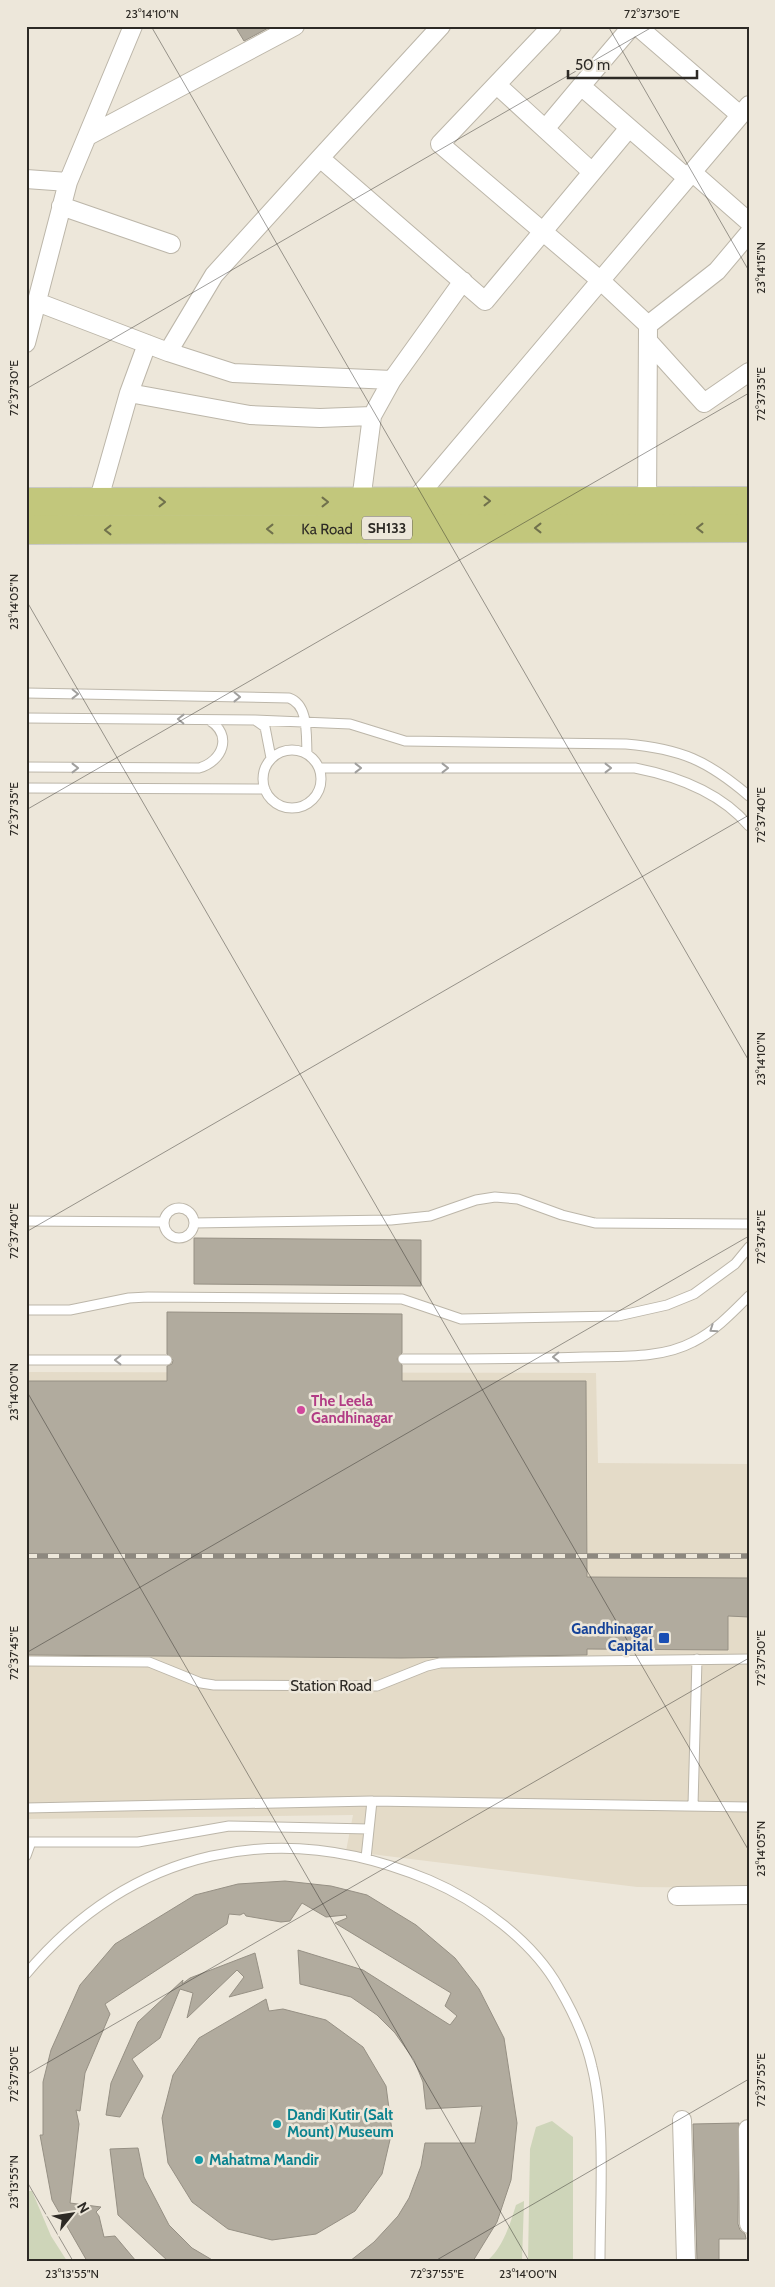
<svg xmlns="http://www.w3.org/2000/svg" width="775" height="2287" font-family="Cabin,sans-serif">
<rect width="100%" height="100%" fill="#ede7da"/>
<path fill="#e4dbc8" d="M26 1372 596 1373 598 1463 749 1464V1888L637 1887 346 1851 353 1815 26 1819Z"/>
<path fill="#ced5b9" d="M552 2121 573 2137V2261H528L530 2149 536 2127Z
M26 2191H32L51 2236 67 2261H26Z
M524 2201 522 2261H487C503 2248 510 2224 516 2205Z"/>
<path fill="#b1ab9e" stroke="#969084" d="M235 26H272L244 41Z
M194 1238 421 1240V1286L194 1284Z
M167 1312 402 1314V1353L397 1359 402 1365V1381H586L587 1577 749 1578V1617L728 1616V1650L587 1649V1655L401 1658 26 1655V1381H167V1366L172 1364 173 1360 167 1354Z
M285 1881 331 1886 367 1895 416 1925 455 1958 479 1989 504 2038 517 2123 511 2180 497 2222 473 2261H350L374 2242 398 2216 409 2198 421 2166 425 2143H475L482 2106 426 2109 423 2082 414 2060 395 2033 377 2015 351 1997 300 1984 298 1950 363 1970 450 2025 457 2016 445 2006 451 1993 335 1923 347 1918 346 1915 326 1917 302 1903 290 1921 281 1922 246 1916 244 1913 240 1915 229 1914 227 1924 105 2004 110 2014 85 2073 80 2111 76 2110 79 2124 70 2203 101 2207 96 2212 99 2216 104 2237 115 2236 136 2261H87L52 2200 40 2135H43V2082L51 2050 80 1985 115 1944 195 1895 238 1884Z
M255 1953 263 1988 229 1997 244 1977 237 1970 187 2018 193 1993 180 1989 160 2038 132 2059 143 2076 120 2117 106 2115 111 2083 138 2022 183 1980 182 1984 190 1978Z
M266 1999 269 2011 283 2009 326 2020 363 2047 386 2086 392 2131 382 2174 355 2211 316 2234 272 2240 228 2229 192 2202 168 2163 162 2118 173 2075 199 2038Z
M739 2123 738 2224 740 2230 745 2234 746 2239H719V2261H697L693 2124Z
M138 2148 144 2177 169 2225 192 2248 214 2261H168L118 2215 110 2149Z"/>
<g fill="none" stroke-linecap="round" stroke-linejoin="round">
<g stroke="#bcb6a9" stroke-width="11">
<path id="service" d="M26 693 289 698C309 705 306 735 307 753
M26 718 255 720 265 727 271 758
M255 720 350 724 405 741 626 744C681 749 707 760 749 796
M263 779a29 29 0 1 1 58 0a29 29 0 1 1-58 0Z
M26 767 199 768C223 761 233 735 209 720
M320 768H635C676 776 721 793 749 826
M26 788 265 789
M164 1223a15 15 0 1 1 30 0a15 15 0 1 1-30 0Z
M26 1221 164 1222
M194 1223 391 1220 430 1216 476 1200 495 1197 518 1199 562 1215 595 1223 749 1224
M26 1310H70L129 1298 148 1297 402 1299 461 1319 618 1316 667 1305 694 1294 735 1264 749 1247
M403 1359C463 1359 524 1359 585 1357 620 1356 661 1359 693 1342 715 1331 732 1313 749 1296
M26 1360H167
M26 1661 149 1662 201 1683 214 1685 377 1686 427 1666 440 1663 749 1659
M693 1805 697 1659
M26 1808 372 1801 749 1807
M26 1842H138L229 1826 369 1829
M26 1856 31 1842
M366 1858 372 1801
M26 1974C132 1848 279 1817 429 1880 478 1901 533 1941 559 1988 573 2012 586 2040 592 2067 606 2123 600 2202 600 2261"/>
</g>
<g stroke="#bcb6a9" stroke-width="20">
<path id="minor" d="M441 26 320 158 485 301 629 128
M552 26 440 144 601 281 648 325 647 511
M632 26 581 86 687 178
M637 26 740 115
M497 85 592 172
M545 129 581 86
M88 136 295 26
M692 172 749 222
M26 179 68 182
M61 206 171 244
M37 302 168 352 214 275 320 158
M648 325 717 271 749 233
M648 341 704 403 749 372
M26 343 68 182 133 26
M168 352 233 373 392 380
M129 393 250 415 320 418 372 416
M361 501 372 416 392 380 463 281
M414 501 749 105
M98 502 129 393 147 344
M677 1896 749 1895
M682 2120 686 2261
M748 2129 749 2224"/>
</g>
<g stroke="#c8c8c6" stroke-width="30">
<g id="primary">
<path d="M26 502 749 501"/>
<path id="s1" d="M26 530 749 528"/>
</g>
</g>
<use href="#service" stroke="#fff" stroke-width="9"/>
<use href="#minor" stroke="#fff" stroke-width="18"/>
<use href="#primary" stroke="#c2c77c" stroke-width="28"/>
<g stroke="#8d887f" stroke-width="5.5">
<path id="rail" d="M26 1556H749"/>
</g>
<use href="#rail" stroke="#ede7da" stroke-width="4" stroke-dasharray="11" stroke-linecap="butt"/>
</g>
<defs><path id="oneway-chevron" d="M-2-3.5L2.5 0L-2 3.5" fill="none" stroke-width="1.6" stroke-linecap="round" stroke-linejoin="round" transform="scale(1.25)"/></defs>
<g stroke="#70714c">
<use href="#oneway-chevron" transform="translate(487 501)"/>
<use href="#oneway-chevron" transform="translate(162 502)"/>
<use href="#oneway-chevron" transform="translate(325 502)"/>
<use href="#oneway-chevron" transform="translate(538 528) rotate(-180)"/>
<use href="#oneway-chevron" transform="translate(700 528) rotate(-180)"/>
<use href="#oneway-chevron" transform="translate(270 529) rotate(180)"/>
<use href="#oneway-chevron" transform="translate(108 530) rotate(180)"/>
</g>
<g stroke="#a09f9d">
<use href="#oneway-chevron" transform="translate(75 694) rotate(1)"/>
<use href="#oneway-chevron" transform="translate(237 697) rotate(1)"/>
<use href="#oneway-chevron" transform="translate(181 719) rotate(-179)"/>
<use href="#oneway-chevron" transform="translate(75 768)"/>
<use href="#oneway-chevron" transform="translate(358 768)"/>
<use href="#oneway-chevron" transform="translate(445 768)"/>
<use href="#oneway-chevron" transform="translate(608 768)"/>
<use href="#oneway-chevron" transform="translate(713 1329) rotate(146)"/>
<use href="#oneway-chevron" transform="translate(556 1357) rotate(179)"/>
<use href="#oneway-chevron" transform="translate(118 1360) rotate(-180)"/>
</g>
<path fill="none" stroke="#2d2a25" stroke-width="1" stroke-opacity="0.45" d="M151 26 749 1061M608 26 749 271M26 389 654 26M26 600 749 1851M26 810 749 393M26 1232 749 815M26 1390 529 2261M26 1653 749 1236M26 2075 749 1658M26 2180 73 2261M435 2261 749 2079"/>
<circle fill="#d1479c" stroke="#ede7da" stroke-width="2" cx="301" cy="1410" r="5"/>
<rect fill="#1a4fb4" stroke="#ede7da" stroke-width="2" x="658" y="1632" width="12" height="12" rx="2.5"/>
<g fill="#0f9aa8" stroke="#ede7da" stroke-width="2">
<circle cx="277" cy="2124" r="5"/>
<circle cx="199" cy="2160" r="5"/>
</g>
<g text-anchor="middle" stroke-width="5" stroke-linejoin="round" paint-order="stroke">
<rect fill="#ede7da" stroke="#67635b" stroke-width="1" x="362" y="516.5" width="50" height="23" rx="4"/>
<g font-size="14" font-weight="bold" fill="#2d2a25">
<text x="387" y="533">SH133</text>
</g>
<g font-size="15" fill="#2d2a25" stroke="#ede7da">
<text dy="5" stroke="none"><textPath href="#s1" startOffset="301">Ka Road</textPath></text>
<text x="331" y="1691">Station Road</text>
</g>
<g font-size="15" font-weight="bold" fill="#b23c85" stroke="#ede7da" text-anchor="start">
<text x="311" y="1406">The Leela<tspan x="311" dy="17">Gandhinagar</tspan></text>
</g>
<g font-size="15" font-weight="bold" fill="#164399" stroke="#ede7da" text-anchor="end">
<text x="653" y="1634">Gandhinagar<tspan x="653" dy="17">Capital</tspan></text>
</g>
<g font-size="15" font-weight="bold" fill="#0d838f" stroke="#ede7da" text-anchor="start">
<text x="287" y="2120">Dandi Kutir (Salt<tspan x="287" dy="17">Mount) Museum</tspan></text>
<text x="209" y="2165">Mahatma Mandir</text>
</g>
</g>
<rect width="775" height="2287" fill="none" stroke="#ede7da" stroke-width="55"/>
<g transform="translate(72 2214) rotate(60)" stroke="#ede7da" stroke-width="4" paint-order="stroke">
<path d="M0-4L9 19L0 12L-9 19Z" fill="#2d2a25"/>
<text y="-8" font-size="14" font-weight="bold" text-anchor="middle" fill="#2d2a25">N</text>
</g>
<path d="M568 70v8h129v-8" fill="none" stroke="#2d2a25" stroke-width="2.5"/>
<text x="575" y="70" font-size="15" fill="#2d2a25" stroke="#ede7da" stroke-width="4" paint-order="stroke">50 m</text>
<rect x="28" y="28" width="720" height="2232" fill="none" stroke="#2d2a25" stroke-width="2"/>
<g font-size="12" text-anchor="middle" fill="#2d2a25">
<text x="152" y="18">23°14'10"N</text>
<text x="652" y="18">72°37'30"E</text>
<text transform="translate(761 268) rotate(-90)" y="4">23°14'15"N</text>
<text transform="translate(14 388) rotate(-90)" y="4">72°37'30"E</text>
<text transform="translate(761 394) rotate(-90)" y="4">72°37'35"E</text>
<text transform="translate(14 602) rotate(-90)" y="4">23°14'05"N</text>
<text transform="translate(14 809) rotate(-90)" y="4">72°37'35"E</text>
<text transform="translate(761 815) rotate(-90)" y="4">72°37'40"E</text>
<text transform="translate(761 1059) rotate(-90)" y="4">23°14'10"N</text>
<text transform="translate(14 1231) rotate(-90)" y="4">72°37'40"E</text>
<text transform="translate(761 1237) rotate(-90)" y="4">72°37'45"E</text>
<text transform="translate(14 1392) rotate(-90)" y="4">23°14'00"N</text>
<text transform="translate(14 1653) rotate(-90)" y="4">72°37'45"E</text>
<text transform="translate(761 1658) rotate(-90)" y="4">72°37'50"E</text>
<text transform="translate(761 1849) rotate(-90)" y="4">23°14'05"N</text>
<text transform="translate(14 2074) rotate(-90)" y="4">72°37'50"E</text>
<text transform="translate(761 2080) rotate(-90)" y="4">72°37'55"E</text>
<text transform="translate(14 2182) rotate(-90)" y="4">23°13'55"N</text>
<text x="72" y="2278">23°13'55"N</text>
<text x="437" y="2278">72°37'55"E</text>
<text x="528" y="2278">23°14'00"N</text>
</g>
</svg>
